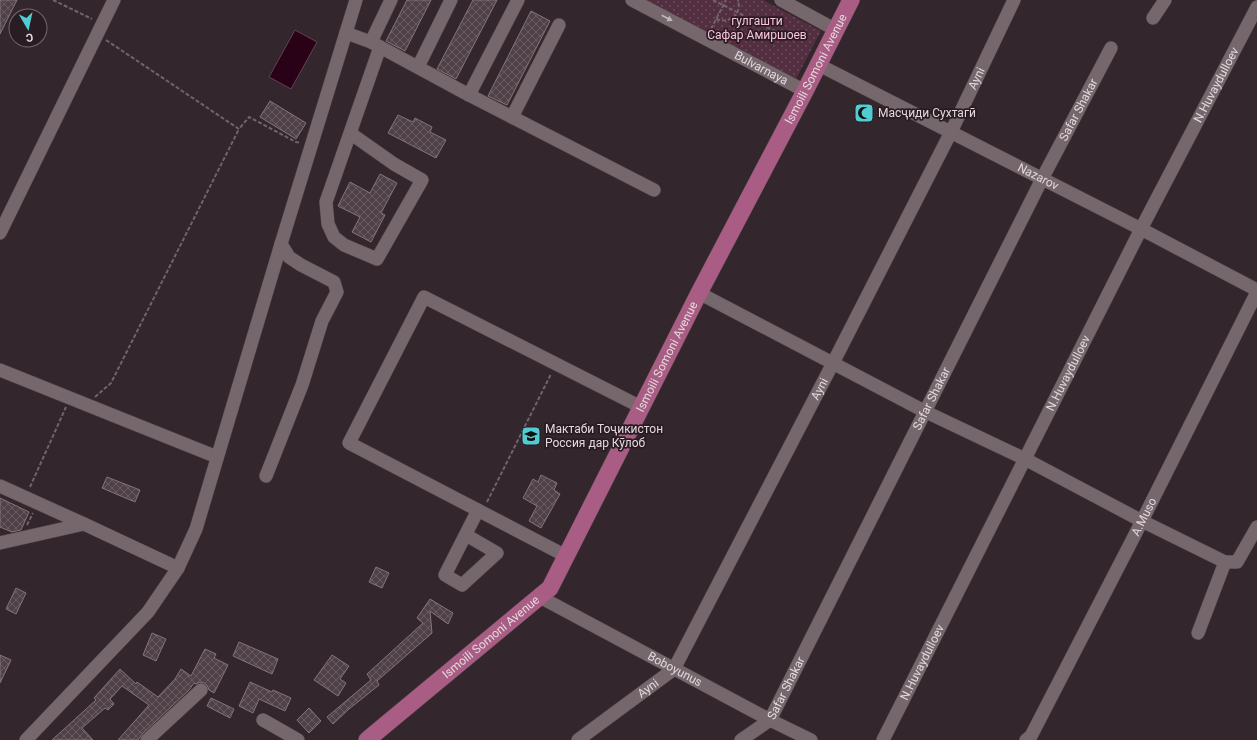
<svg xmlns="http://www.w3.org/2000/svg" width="1257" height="740" font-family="Roboto,sans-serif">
<defs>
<pattern id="park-dots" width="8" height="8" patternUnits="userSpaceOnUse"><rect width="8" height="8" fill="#532e40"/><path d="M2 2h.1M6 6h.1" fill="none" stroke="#6c4c5b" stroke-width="1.8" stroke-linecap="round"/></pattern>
<pattern id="building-cross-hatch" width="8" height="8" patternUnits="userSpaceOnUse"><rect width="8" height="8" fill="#4f4147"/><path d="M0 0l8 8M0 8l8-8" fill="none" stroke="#685c61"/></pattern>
</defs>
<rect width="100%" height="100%" fill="#33262c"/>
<path fill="url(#park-dots)" d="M645 0H763L821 31 796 79Z"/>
<path fill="#2a0218" stroke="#624253" d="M295 30 317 42 291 89 269 77Z"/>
<path fill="url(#building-cross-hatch)" stroke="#84747b" d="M0 0H17L0 34Z
M407 0H431L405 51 386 41Z
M473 0H497L456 79 437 69Z
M531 11 550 21 507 105 488 96Z
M270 101 306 123 296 139 260 117Z
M398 115 413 122 415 118 432 127 430 132 446 140 436 158 388 133Z
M380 174 397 183 381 213 385 215 371 242 352 232 360 217 338 206 350 182 370 193Z
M541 475 557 483 554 490 560 494 541 528 529 521 537 506 523 498 533 479 538 482Z
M107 477 140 490 135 502 102 488Z
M0 498 29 512 21 530 12 532 0 527Z
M376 567 389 573 382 588 369 582Z
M16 588 26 593 16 614 6 609Z
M430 599 453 613 448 624 430 611 432 633 377 681 379 685 349 709 333 724 327 717 371 680 367 674 423 623 417 618Z
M152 633 166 639 156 661 143 655Z
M239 642 278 659 272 674 233 656Z
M205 649 216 654 214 658 228 665 214 693 209 690 207 685 204 683 200 682 196 684 194 683 189 690 142 734 138 740H118L149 705 122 686 110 699 114 704 108 710 105 708 82 728 93 740H52L96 700 94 698 120 669 136 684 137 682 158 697 175 679 181 669 191 676Z
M0 655 11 660 0 683Z
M332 655 349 666 340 679 346 683 338 696 314 680Z
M250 682 272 692 273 690 291 698 285 711 259 699 253 713 239 706Z
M211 698 234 709 230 718 207 706Z
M309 708 321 721 309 733 297 720Z"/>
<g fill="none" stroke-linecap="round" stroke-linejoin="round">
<g stroke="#4e4448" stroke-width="14">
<g id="minor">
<path id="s1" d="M632 0 805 91"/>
<path d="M781 0 836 30"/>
<path d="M1153 18 1165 0"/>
<path d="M346 33 371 42 469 95 518 0"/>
<path d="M371 42 391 0"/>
<path id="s2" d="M819 65 1141 229 1257 290"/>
<path d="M418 67 451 0"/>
<path d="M469 95 654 190"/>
<path d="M512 117 559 25"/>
<path d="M350 133 394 164 422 180 377 259 344 245 334 237 328 224 326 202 380 47"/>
<path d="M0 233 114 0"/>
<path d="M699 293 926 412 1025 459 1142 521 1225 562H1237L1257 527"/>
<path d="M0 370 217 457"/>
<path d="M266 476 302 385 322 321 337 292 334 282 301 265 289 257 281 244"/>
<path d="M0 486 84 524"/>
<path d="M466 535 497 553 462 585 445 575 478 510"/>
<path d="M0 543 84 524 178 568"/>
<path d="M566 556 349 443 424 297 641 407"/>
<path id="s3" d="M540 597 770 720 811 740"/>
<path d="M1198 633 1225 562"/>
<path d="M263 720 298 740"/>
<path d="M26 740 148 612 178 568 196 529 281 244 356 0"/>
<path d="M147 740 201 690"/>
<path id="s4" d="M578 740 674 669 833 363 951 132 1014 0"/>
<path id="s5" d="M741 740 770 720 1042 179 1111 48"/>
<path id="s6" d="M883 740 1141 229 1257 7"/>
<path id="s7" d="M1026 740 1031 736 1142 521 1257 292"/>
</g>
</g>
<g stroke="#4e4448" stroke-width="18">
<g id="major">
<path id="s8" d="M367 740 550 588 699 293 805 91 851 0"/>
</g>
</g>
<path stroke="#70646a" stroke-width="2" stroke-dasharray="4 2" stroke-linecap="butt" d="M53 0 92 19
M713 0 788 38
M716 19C730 24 742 15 738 0
M711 29 726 0
M106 40 239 129 249 117 296 142 301 143
M95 397 111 383 239 129
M30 487 66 407
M487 502 551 374
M27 525 33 513"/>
<use href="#minor" stroke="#76676d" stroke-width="13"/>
<use href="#major" stroke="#aa5d84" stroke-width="17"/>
</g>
<defs><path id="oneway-solid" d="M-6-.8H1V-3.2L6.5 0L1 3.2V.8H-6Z"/></defs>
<use fill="#c2b7bb" href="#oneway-solid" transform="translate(667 18) rotate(28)"/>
<defs>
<g id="mosque-square" transform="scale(1)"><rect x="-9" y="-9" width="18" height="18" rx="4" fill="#51ccd3" stroke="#291c22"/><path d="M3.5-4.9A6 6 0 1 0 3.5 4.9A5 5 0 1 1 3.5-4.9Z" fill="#111"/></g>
<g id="school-square" transform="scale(1)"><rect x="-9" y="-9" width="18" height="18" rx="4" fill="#51ccd3" stroke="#291c22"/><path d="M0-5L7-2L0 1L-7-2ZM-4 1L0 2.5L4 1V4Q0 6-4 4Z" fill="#111"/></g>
</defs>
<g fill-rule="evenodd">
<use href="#mosque-square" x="864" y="113"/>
<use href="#school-square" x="531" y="436"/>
</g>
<g text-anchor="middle" stroke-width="3.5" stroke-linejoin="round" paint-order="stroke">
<g font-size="12" fill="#fcc3dd" stroke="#291c22">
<text x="757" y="25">гулгашти<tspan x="757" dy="14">Сафар Амиршоев</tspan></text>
</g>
<g font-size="12" fill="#e3d9dd" stroke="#291c22">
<text dy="4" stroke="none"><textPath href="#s1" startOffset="146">Bulvarnaya</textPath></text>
<text dy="4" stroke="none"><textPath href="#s8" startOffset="821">Ismoili Somoni Avenue</textPath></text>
<text dy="4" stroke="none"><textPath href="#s4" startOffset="783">Ayni</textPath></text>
<text dy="4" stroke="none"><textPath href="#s6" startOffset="735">N.Huvaydulloev</textPath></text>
<text dy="4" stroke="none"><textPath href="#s5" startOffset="719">Safar Shakar</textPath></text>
<text dy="4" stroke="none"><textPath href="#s2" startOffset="246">Nazarov</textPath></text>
<text dy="4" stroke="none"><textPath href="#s8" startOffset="497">Ismoili Somoni Avenue</textPath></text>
<text dy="4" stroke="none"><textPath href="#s6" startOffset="411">N.Huvaydulloev</textPath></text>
<text dy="4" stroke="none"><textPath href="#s4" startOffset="435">Ayni</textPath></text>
<text dy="4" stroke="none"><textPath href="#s5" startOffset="395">Safar Shakar</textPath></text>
<text dy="4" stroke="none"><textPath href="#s7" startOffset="253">A.Muso</textPath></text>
<text dy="4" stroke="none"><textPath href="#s8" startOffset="161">Ismoili Somoni Avenue</textPath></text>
<text dy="4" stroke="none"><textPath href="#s6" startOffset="87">N.Huvaydulloev</textPath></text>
<text dy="4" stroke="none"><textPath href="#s3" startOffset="153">Boboyunus</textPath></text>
<text dy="4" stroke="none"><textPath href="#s4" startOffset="87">Ayni</textPath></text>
<text dy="4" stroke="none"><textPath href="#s5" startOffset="71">Safar Shakar</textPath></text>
</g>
<g font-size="12" fill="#e3d9dd" stroke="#291c22" text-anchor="start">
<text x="878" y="117">Масҷиди Сухтагӣ</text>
<text x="545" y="433">Мактаби Тоҷикистон<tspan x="545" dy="14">Россия дар Кӯлоб</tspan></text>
</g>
</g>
<g transform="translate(28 28) rotate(171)"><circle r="19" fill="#291c22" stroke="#73686d"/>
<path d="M0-3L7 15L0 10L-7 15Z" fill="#51ccd3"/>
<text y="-6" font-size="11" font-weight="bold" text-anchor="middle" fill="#e3d9dd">С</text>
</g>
</svg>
